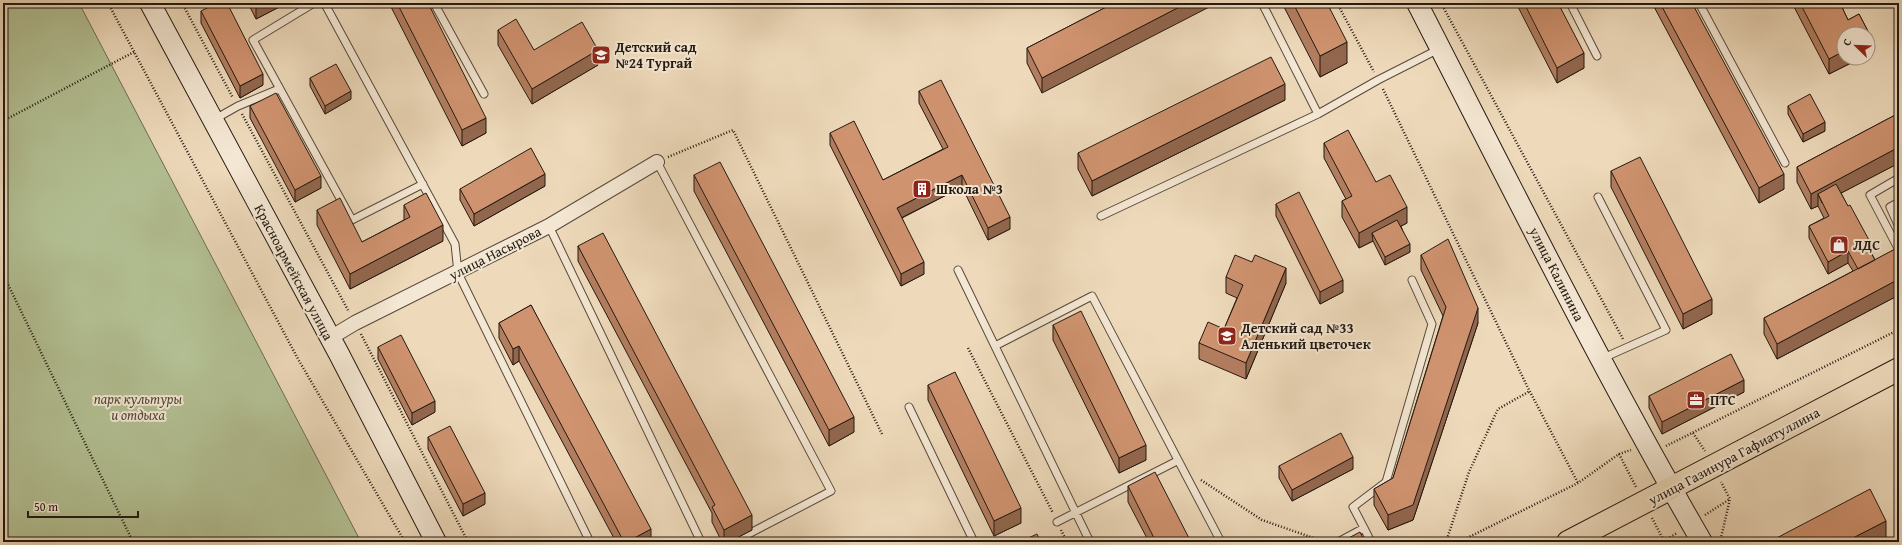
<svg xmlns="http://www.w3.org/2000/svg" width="1902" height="545" font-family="'Gentium Book Plus',serif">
<rect width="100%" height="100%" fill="#eedabb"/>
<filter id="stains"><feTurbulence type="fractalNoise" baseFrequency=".005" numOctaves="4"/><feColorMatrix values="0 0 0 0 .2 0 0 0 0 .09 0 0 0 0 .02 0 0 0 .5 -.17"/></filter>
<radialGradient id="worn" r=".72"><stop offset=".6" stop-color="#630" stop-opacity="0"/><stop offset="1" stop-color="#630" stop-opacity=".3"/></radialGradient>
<path fill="#b3c194" stroke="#6b6d52" d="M3 3H79L361 542H3Z"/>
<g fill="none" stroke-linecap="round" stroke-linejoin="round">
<g stroke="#56493c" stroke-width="9">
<path id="lane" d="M314 3 253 40 352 220 423 184
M327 3 326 6 455 244 458 273 590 542
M434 3 484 94
M1262 3 1318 114
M1570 3 1597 56
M1699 3 1785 163
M215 119 238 106 279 89
M657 162 831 491 733 542
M1899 178 1870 195 1899 250
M1598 197 1666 330 1601 359
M1899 202 1890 207 1899 227
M1101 216 1318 114 1378 80 1439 49
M549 226 701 542
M958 270 1090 542
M995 346 1092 296 1221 542
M909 407 974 542
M1057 522 1177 461
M1364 528 1353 507 1386 482 1432 324 1412 280
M1338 542 1364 528 1371 542"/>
</g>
<g stroke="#56493c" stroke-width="16">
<path id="street" d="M330 338 355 323 549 226 657 162"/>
</g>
<g stroke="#231911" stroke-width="22">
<path id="secondary" d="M150 3 339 354 436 542
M1417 3C1510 184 1600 366 1702 542"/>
</g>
<g stroke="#231911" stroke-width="24">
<path id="primary" d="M1568 542 1899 369"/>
</g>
<path stroke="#231911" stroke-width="2.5" stroke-dasharray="1 2" stroke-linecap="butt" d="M108 3 298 359 405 542
M182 3 233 98
M1337 3 1374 72
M1441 3 1623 339
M1383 89 1528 388 1578 483
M242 114 349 312
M3 121 134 52
M668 157 733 130 882 434
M3 274 133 542
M361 334 468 542
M968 348 1053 513
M1693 433 1705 451
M1666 446 1896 331 1899 327
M1619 454 1636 487
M1201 480 1262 520 1325 542
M1705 515 1730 499
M1652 518 1664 541 1677 533
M1061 530 1067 542
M1446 542 1469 472 1498 409 1530 391
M1459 542 1578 483 1619 454 1631 450
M1720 542 1730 499 1721 482"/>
<use href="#lane" stroke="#f4e7d3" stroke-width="7"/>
<use href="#street" stroke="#f4e7d3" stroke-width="14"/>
<use href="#secondary" stroke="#f4e7d3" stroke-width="20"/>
<use href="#primary" stroke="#eedabb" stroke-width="22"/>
</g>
<path fill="#b37e60" stroke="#231911" d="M248 3H287L256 19Z
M389 3H428L486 133 462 146Z
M1114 3 1042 93 1027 63V48Z
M1282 3H1327L1347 63 1320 77Z
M1516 3H1558L1584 68 1557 83Z
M1652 3H1692L1784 189 1759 203Z
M1792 3H1840L1848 20 1859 14 1871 37V53L1868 54V34H1844V58H1861L1829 74Z
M201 11 263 85 240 98 201 23Z
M498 30 534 50 598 65 532 104 498 45Z
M310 78 351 99 325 114 310 86Z
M919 91 1010 229 988 240 962 187 902 218 924 274 901 286 830 145V133L883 180 943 149 919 103Z
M1285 100 1092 196 1078 169V153Z
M250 106 321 188 295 202 250 118Z
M1788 106 1825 131 1803 142 1788 114Z
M1899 113V163L1841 193 1875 260 1899 247V295L1777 359 1764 334V318L1853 271 1848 263 1828 274 1809 238V226L1824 218 1818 206 1811 209 1797 182V167Z
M1324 143 1376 182 1407 223 1401 226 1410 252 1385 265 1373 241 1359 248 1342 217V201L1346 199 1324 158Z
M1611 171 1712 314 1683 329 1611 187Z
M694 175 854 432 829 446 694 191Z
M545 186 474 226 460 200V189Z
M1276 204 1343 292 1320 304 1276 216Z
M404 205 443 241 350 289 317 225V210L362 242 404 220Z
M578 246 752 530 729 542H722L712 522V513L578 261Z
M1421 255 1478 323 1413 520 1388 530 1374 505V489L1393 478 1443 316 1421 270Z
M1226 277 1286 283 1246 379 1199 359V343L1224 329 1237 298 1226 293Z
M531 305 651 542H616L519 361 513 365 499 338V323Z
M1053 325 1146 460 1119 473 1053 340Z
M378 347 435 412 412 425 378 359Z
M928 385 1021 523 994 536 928 400Z
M1744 392 1662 434 1649 408V396Z
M428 437 485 504 463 516 428 449Z
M1279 466 1353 469 1292 501 1279 478Z
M1128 486 1191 542H1149L1128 502Z"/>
<path fill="#92674e" stroke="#231911" d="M264 3H287L256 19V7Z
M1187 3H1217L1042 93V78Z
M1871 37V53L1868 54V39Z
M1347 42V63L1320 77V56Z
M598 50V65L532 104V89Z
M1844 51V58H1861L1829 74V59Z
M1584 53V68L1557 83V68Z
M263 74V85L240 98V86Z
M1285 84V100L1092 196V181Z
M351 91V99L325 114V106Z
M486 118V133L462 146V130Z
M1825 122V131L1803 142V134Z
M1899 147V163L1822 203 1818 194V206L1811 209V194Z
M545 174V186L474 226V214Z
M1784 174V189L1759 203V188Z
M962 175V187L897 220V208Z
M321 176V188L295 202V190Z
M1407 207V223L1376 239 1372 233 1373 241 1359 248V233Z
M1010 217V229L988 240V228Z
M443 225V241L350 289V274Z
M1869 240V252L1865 242Z
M1410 244V252L1385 265V257Z
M1848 251V263L1828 274V262Z
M924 262V274L901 286V274Z
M1286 268V283L1246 379V363Z
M1899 279V295L1777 359V344Z
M1343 280V292L1320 304V292Z
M1712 299V314L1683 329V314Z
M1478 308V323L1413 520 1388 530V515Z
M519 346V361L513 365V349Z
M1744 380V392L1662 434V422Z
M435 401V412L412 425V413Z
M854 417V432L829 446V430Z
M1146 445V460L1119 473V458Z
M1353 457V469L1292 501V490Z
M485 493V504L463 516V504Z
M1021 508V523L994 536V521Z
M752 515V530L729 542H724V530Z
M1886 521V542H1845Z
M651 529V542H627Z"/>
<path fill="#d09370" stroke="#231911" d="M217 3H227L263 74 240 86 201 11Z
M254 3H264L256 7Z
M397 3H428L486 118 462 130Z
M1114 3H1187L1042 78 1027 48Z
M1293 3H1327L1347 42 1320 56Z
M1524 3H1558L1584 53 1557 68Z
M1660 3H1692L1784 174 1759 188Z
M1800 3H1840L1848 20 1859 14 1871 37 1868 39V34H1844V51L1829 59Z
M516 19 534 50 582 22 598 50 532 89 498 30Z
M1271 57 1285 84 1092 181 1078 153Z
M336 64 351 91 325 106 310 78Z
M941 80 1010 217 988 228 962 175 897 208 924 262 901 274 830 133 854 121 883 180 948 147 919 91Z
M276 93 321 176 295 190 250 106Z
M1810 94 1825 122 1803 134 1788 106Z
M1899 113V147L1811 194 1797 167Z
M1348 130 1376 182 1390 175 1407 207 1359 233 1342 201 1352 196 1324 143Z
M531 148 545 174 474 214 460 189Z
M1640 157 1712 299 1683 314 1611 171Z
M720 162 854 417 829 430 694 175Z
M1836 184 1848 206 1850 205 1869 240 1865 242 1875 260 1858 269 1848 251 1828 262 1809 226 1829 216 1818 194Z
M1299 192 1343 280 1320 292 1276 204Z
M426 193 443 225 350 274 317 210 340 198 362 242 410 217 404 205Z
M1397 220 1410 244 1385 257 1372 233Z
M603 233 752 515 724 530 712 507 715 505 578 246Z
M1448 239 1478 308 1413 505 1388 515 1374 489 1393 478 1446 307 1421 255Z
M1899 247V279L1777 344 1764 318Z
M1235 255 1252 262 1255 255 1286 268 1246 363 1199 343 1208 322 1224 329 1243 285 1226 277Z
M531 305 651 529 627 542H624L519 346 513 349 499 323Z
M1081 311 1146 445 1119 458 1053 325Z
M401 335 435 401 412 413 378 347Z
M1731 354 1744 380 1662 422 1649 396Z
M955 372 1021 508 994 521 928 385Z
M450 426 485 493 463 504 428 437Z
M1341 433 1353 457 1292 490 1279 466Z
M1155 472 1191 542H1156L1128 486Z
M1870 489 1886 521 1845 542H1769Z
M1360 532 1365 542H1341Z
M1037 534 1041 542H1020Z"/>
<defs>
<g id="school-square" transform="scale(1)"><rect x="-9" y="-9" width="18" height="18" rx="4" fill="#8f2418" stroke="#f4e7d3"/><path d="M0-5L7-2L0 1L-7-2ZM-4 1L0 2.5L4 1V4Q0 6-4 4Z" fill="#fff"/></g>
<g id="building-square" transform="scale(1)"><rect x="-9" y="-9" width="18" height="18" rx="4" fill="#8f2418" stroke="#f4e7d3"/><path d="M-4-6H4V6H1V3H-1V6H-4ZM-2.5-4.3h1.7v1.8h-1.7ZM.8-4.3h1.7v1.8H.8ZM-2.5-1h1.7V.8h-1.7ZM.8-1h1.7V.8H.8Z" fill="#fff"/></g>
<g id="shop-square" transform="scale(1)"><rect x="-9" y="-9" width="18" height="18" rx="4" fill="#8f2418" stroke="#f4e7d3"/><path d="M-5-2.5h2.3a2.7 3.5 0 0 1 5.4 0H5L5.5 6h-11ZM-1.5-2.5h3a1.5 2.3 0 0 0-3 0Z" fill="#fff"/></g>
<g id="office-square" transform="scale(1)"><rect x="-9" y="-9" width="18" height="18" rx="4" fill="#8f2418" stroke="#f4e7d3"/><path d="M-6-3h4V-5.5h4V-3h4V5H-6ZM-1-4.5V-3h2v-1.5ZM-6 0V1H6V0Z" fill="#fff"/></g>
</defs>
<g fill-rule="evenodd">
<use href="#school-square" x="601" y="55"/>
<use href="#building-square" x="922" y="189"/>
<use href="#shop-square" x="1839" y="245"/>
<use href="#school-square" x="1227" y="336"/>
<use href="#office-square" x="1696" y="400"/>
</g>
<g text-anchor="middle" stroke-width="4" stroke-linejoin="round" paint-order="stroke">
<g font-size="14" font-weight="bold" fill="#231911" stroke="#f4e7d3" text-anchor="start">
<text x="615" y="52">Детский сад<tspan x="615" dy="16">№24 Тургай</tspan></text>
<text x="936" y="194">Школа №3</text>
<text x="1853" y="250">ЛДС</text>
<text x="1241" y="333">Детский сад №33<tspan x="1241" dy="16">Аленький цветочек</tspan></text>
<text x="1710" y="405">ПТС</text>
</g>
<g font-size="14" fill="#231911" stroke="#f4e7d3">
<text transform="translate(495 253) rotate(-27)" y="5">улица Насырова</text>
<text transform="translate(294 272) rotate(62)" y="5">Красноармейская улица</text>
<text transform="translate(1557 274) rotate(63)" y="5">улица Калинина</text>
<text transform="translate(1734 456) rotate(-28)" y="5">улица Газинура Гафиатуллина</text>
</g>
<g font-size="14" font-style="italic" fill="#4e4b38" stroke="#f4e7d3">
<text x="138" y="404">парк культуры<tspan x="138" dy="16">и отдыха</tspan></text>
</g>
</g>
<rect width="1902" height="545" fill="none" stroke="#eedabb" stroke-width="16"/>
<rect x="4" y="4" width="1894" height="537" fill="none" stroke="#231911" stroke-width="2"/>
<rect x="8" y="8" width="1886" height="529" fill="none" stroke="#231911"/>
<g transform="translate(1856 46) rotate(293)"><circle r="19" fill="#f4e7d3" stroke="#a09585"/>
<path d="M0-3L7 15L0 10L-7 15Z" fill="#8f2418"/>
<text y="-6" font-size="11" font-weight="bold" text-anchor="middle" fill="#231911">С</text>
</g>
<path d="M28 511v6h110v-6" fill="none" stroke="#231911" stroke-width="2"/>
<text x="34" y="511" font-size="12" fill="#231911" stroke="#f4e7d3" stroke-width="3" paint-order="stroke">50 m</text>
<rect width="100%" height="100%" filter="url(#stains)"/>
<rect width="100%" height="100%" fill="url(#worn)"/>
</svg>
